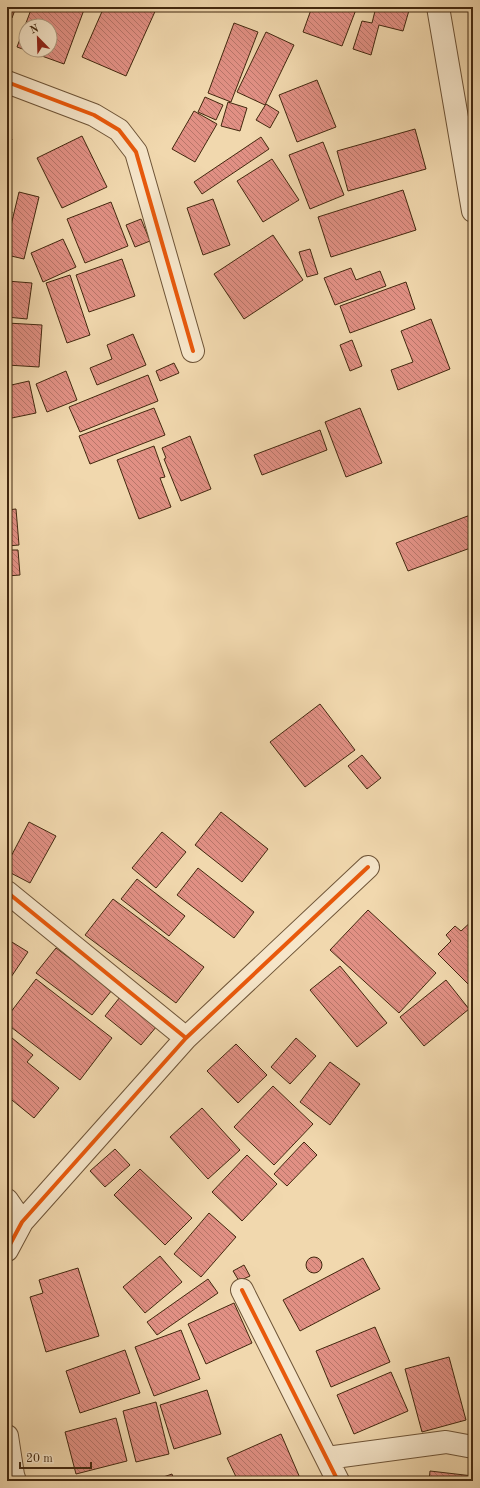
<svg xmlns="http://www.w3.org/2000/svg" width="480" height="1488" font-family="'Old Standard TT',serif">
<defs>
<pattern id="building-back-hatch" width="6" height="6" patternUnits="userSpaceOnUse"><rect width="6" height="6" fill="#e19084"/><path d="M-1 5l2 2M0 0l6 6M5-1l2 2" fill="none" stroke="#b8766a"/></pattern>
</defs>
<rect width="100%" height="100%" fill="#f1d8ae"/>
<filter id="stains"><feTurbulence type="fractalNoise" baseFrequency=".005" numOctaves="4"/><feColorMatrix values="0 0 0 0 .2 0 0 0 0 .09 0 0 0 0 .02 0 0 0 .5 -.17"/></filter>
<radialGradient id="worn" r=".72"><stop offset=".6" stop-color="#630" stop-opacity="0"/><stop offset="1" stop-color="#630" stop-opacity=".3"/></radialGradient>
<path fill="url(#building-back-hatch)" stroke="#43280f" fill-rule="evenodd" d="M7 7H16L12 18 7 17Z
M32 7H85L64 64 17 47ZM26 26H50V50H26Z
M104 7H157L126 76 82 57Z
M312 7H357L342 46 303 32Z
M376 7H410L403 31 379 25 371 55 353 49 362 21 372 23Z
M234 23 258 32 231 102 208 93Z
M266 32 294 45 265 105 237 92Z
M317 80 336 127 297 142 279 95Z
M205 97 223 105 216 120 198 112Z
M228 102 247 108 240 131 221 126Z
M266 104 279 112 270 128 256 120Z
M194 111 217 124 195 162 172 149Z
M415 129 426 169 348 191 337 151Z
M82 136 107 187 62 208 37 158Z
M7 137 12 139 7 153Z
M261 137 269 149 202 194 194 182Z
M323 142 344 195 310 209 289 155Z
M272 159 299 200 263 222 237 181Z
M403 190 416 230 331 257 318 217Z
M19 192 39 197 24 259 7 255V242Z
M213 199 230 245 203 255 187 208Z
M111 202 128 246 85 263 67 219Z
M7 204 10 205 9 211 12 212 7 226Z
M141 219 150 241 135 247 126 225Z
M273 235 303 280 244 319 214 274Z
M63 239 76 267 43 282 31 253Z
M310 249 318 274 307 277 299 252Z
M122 259 135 296 89 312 76 275Z
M351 268 356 280 380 271 386 286 335 305 324 278Z
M70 275 90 335 67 343 46 283Z
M7 281 32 283 27 319 7 317Z
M406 282 415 309 350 333 340 306Z
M431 319 450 369 398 390 391 370 413 362 401 331Z
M7 323 42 325 39 367 7 365Z
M133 334 146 365 97 385 90 368 112 359 107 345Z
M352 340 362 366 350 371 340 345Z
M174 363 179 373 160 381 156 371Z
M66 371 77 400 47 412 36 384Z
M148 375 158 401 80 432 69 407Z
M29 381 36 413 7 419V386Z
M154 408 165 435 90 464 79 436Z
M360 408 382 463 346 477 325 422Z
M320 430 327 450 262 475 254 455Z
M190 436 211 489 181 501 164 459 166 458 162 448Z
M154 446 165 477 160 478 171 507 139 519 117 460Z
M16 509 19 545 7 546V510Z
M473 514V547L408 571 396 543Z
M7 550H18L20 575 7 576Z
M320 704 355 750 305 787 270 742Z
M362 755 381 778 367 789 348 766Z
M221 812 268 849 242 882 195 845Z
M29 822 56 836 30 883 7 871V864Z
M162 832 186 852 156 888 132 868Z
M198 868 254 912 234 938 177 895Z
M137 879 185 916 169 936 121 899Z
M113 899 204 967 176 1003 85 935Z
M368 910 436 973 399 1013 330 950Z
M473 920V989L438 954 451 941 446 935 455 926 461 931Z
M7 939 28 952 7 983Z
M56 948 112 990 92 1015 36 973Z
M340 966 387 1023 357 1047 310 990Z
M36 979 112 1038 80 1080 7 1024V1017Z
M446 980 469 1009 424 1046 400 1017Z
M120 997 157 1026 141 1045 105 1016Z
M12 1038 33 1055 27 1062 59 1088 34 1118 7 1096V1044Z
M296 1038 316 1056 290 1084 271 1067Z
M236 1044 267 1075 238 1103 207 1071Z
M330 1062 360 1084 330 1125 300 1102Z
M273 1086 313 1124 274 1165 234 1127Z
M202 1108 240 1150 208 1179 170 1137Z
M304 1142 317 1155 287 1186 274 1174Z
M115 1149 130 1165 105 1187 90 1171Z
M247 1155 277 1184 242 1221 212 1192Z
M140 1169 192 1218 165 1245 114 1195Z
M209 1213 236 1237 201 1277 174 1254Z
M160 1256 182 1282 145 1313 123 1287Z
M306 1265a8 8 0 1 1 16 0a8 8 0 1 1-16 0Z
M363 1258 380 1289 300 1331 283 1300Z
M244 1265 250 1276 239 1281 233 1271Z
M78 1268 99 1336 46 1352 30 1297 43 1293 39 1280Z
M208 1279 218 1293 157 1335 147 1322Z
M234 1303 252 1343 206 1364 188 1324Z
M375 1327 390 1362 331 1387 316 1351Z
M181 1330 200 1379 154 1396 135 1347Z
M125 1350 140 1393 80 1413 66 1371Z
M449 1357 466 1420 422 1432 405 1369Z
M391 1372 408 1411 354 1434 337 1395Z
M207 1390 221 1434 174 1449 160 1405Z
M156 1402 169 1454 136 1462 123 1411Z
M116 1418 127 1461 76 1474 65 1432Z
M281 1434 300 1478 293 1481H238L227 1458Z
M430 1471 473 1476V1481H429Z
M172 1474 174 1481H152Z"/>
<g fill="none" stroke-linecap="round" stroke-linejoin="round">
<g stroke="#6e5437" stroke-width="24">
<path id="minor" d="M438 7 473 211
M7 82 94 115 119 130 136 152 193 351
M7 892 186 1038
M7 1200 22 1222
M7 1250 22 1222 186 1038 368 867
M242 1290 338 1481
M7 1436 13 1475 15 1481
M327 1458 446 1442 473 1447"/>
</g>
<use href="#minor" stroke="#f6e6ca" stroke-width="22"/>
<g stroke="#f6e6ca" stroke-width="6">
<path id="cycleway" d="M7 82 94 115 119 130 136 152 193 351
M7 892 186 1038
M7 1250 22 1222 186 1038 368 867
M242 1290 338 1481"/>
</g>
<use href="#cycleway" stroke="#e8590c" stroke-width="4"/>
</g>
<rect width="480" height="1488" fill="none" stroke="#f1d8ae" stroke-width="24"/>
<rect x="8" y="8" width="464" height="1472" fill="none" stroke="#43280f" stroke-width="2"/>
<rect x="12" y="12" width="456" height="1464" fill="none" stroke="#43280f"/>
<g transform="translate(38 38) rotate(337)"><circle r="19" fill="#f6e6ca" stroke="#ae9a7f"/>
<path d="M0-3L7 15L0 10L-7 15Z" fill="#8f2418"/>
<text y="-6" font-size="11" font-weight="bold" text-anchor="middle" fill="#43280f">N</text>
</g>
<path d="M20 1462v6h71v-6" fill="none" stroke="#43280f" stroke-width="2"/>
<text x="26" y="1462" font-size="12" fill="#43280f" stroke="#f6e6ca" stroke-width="3" paint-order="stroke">20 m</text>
<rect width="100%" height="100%" filter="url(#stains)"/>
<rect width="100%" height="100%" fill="url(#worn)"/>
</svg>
